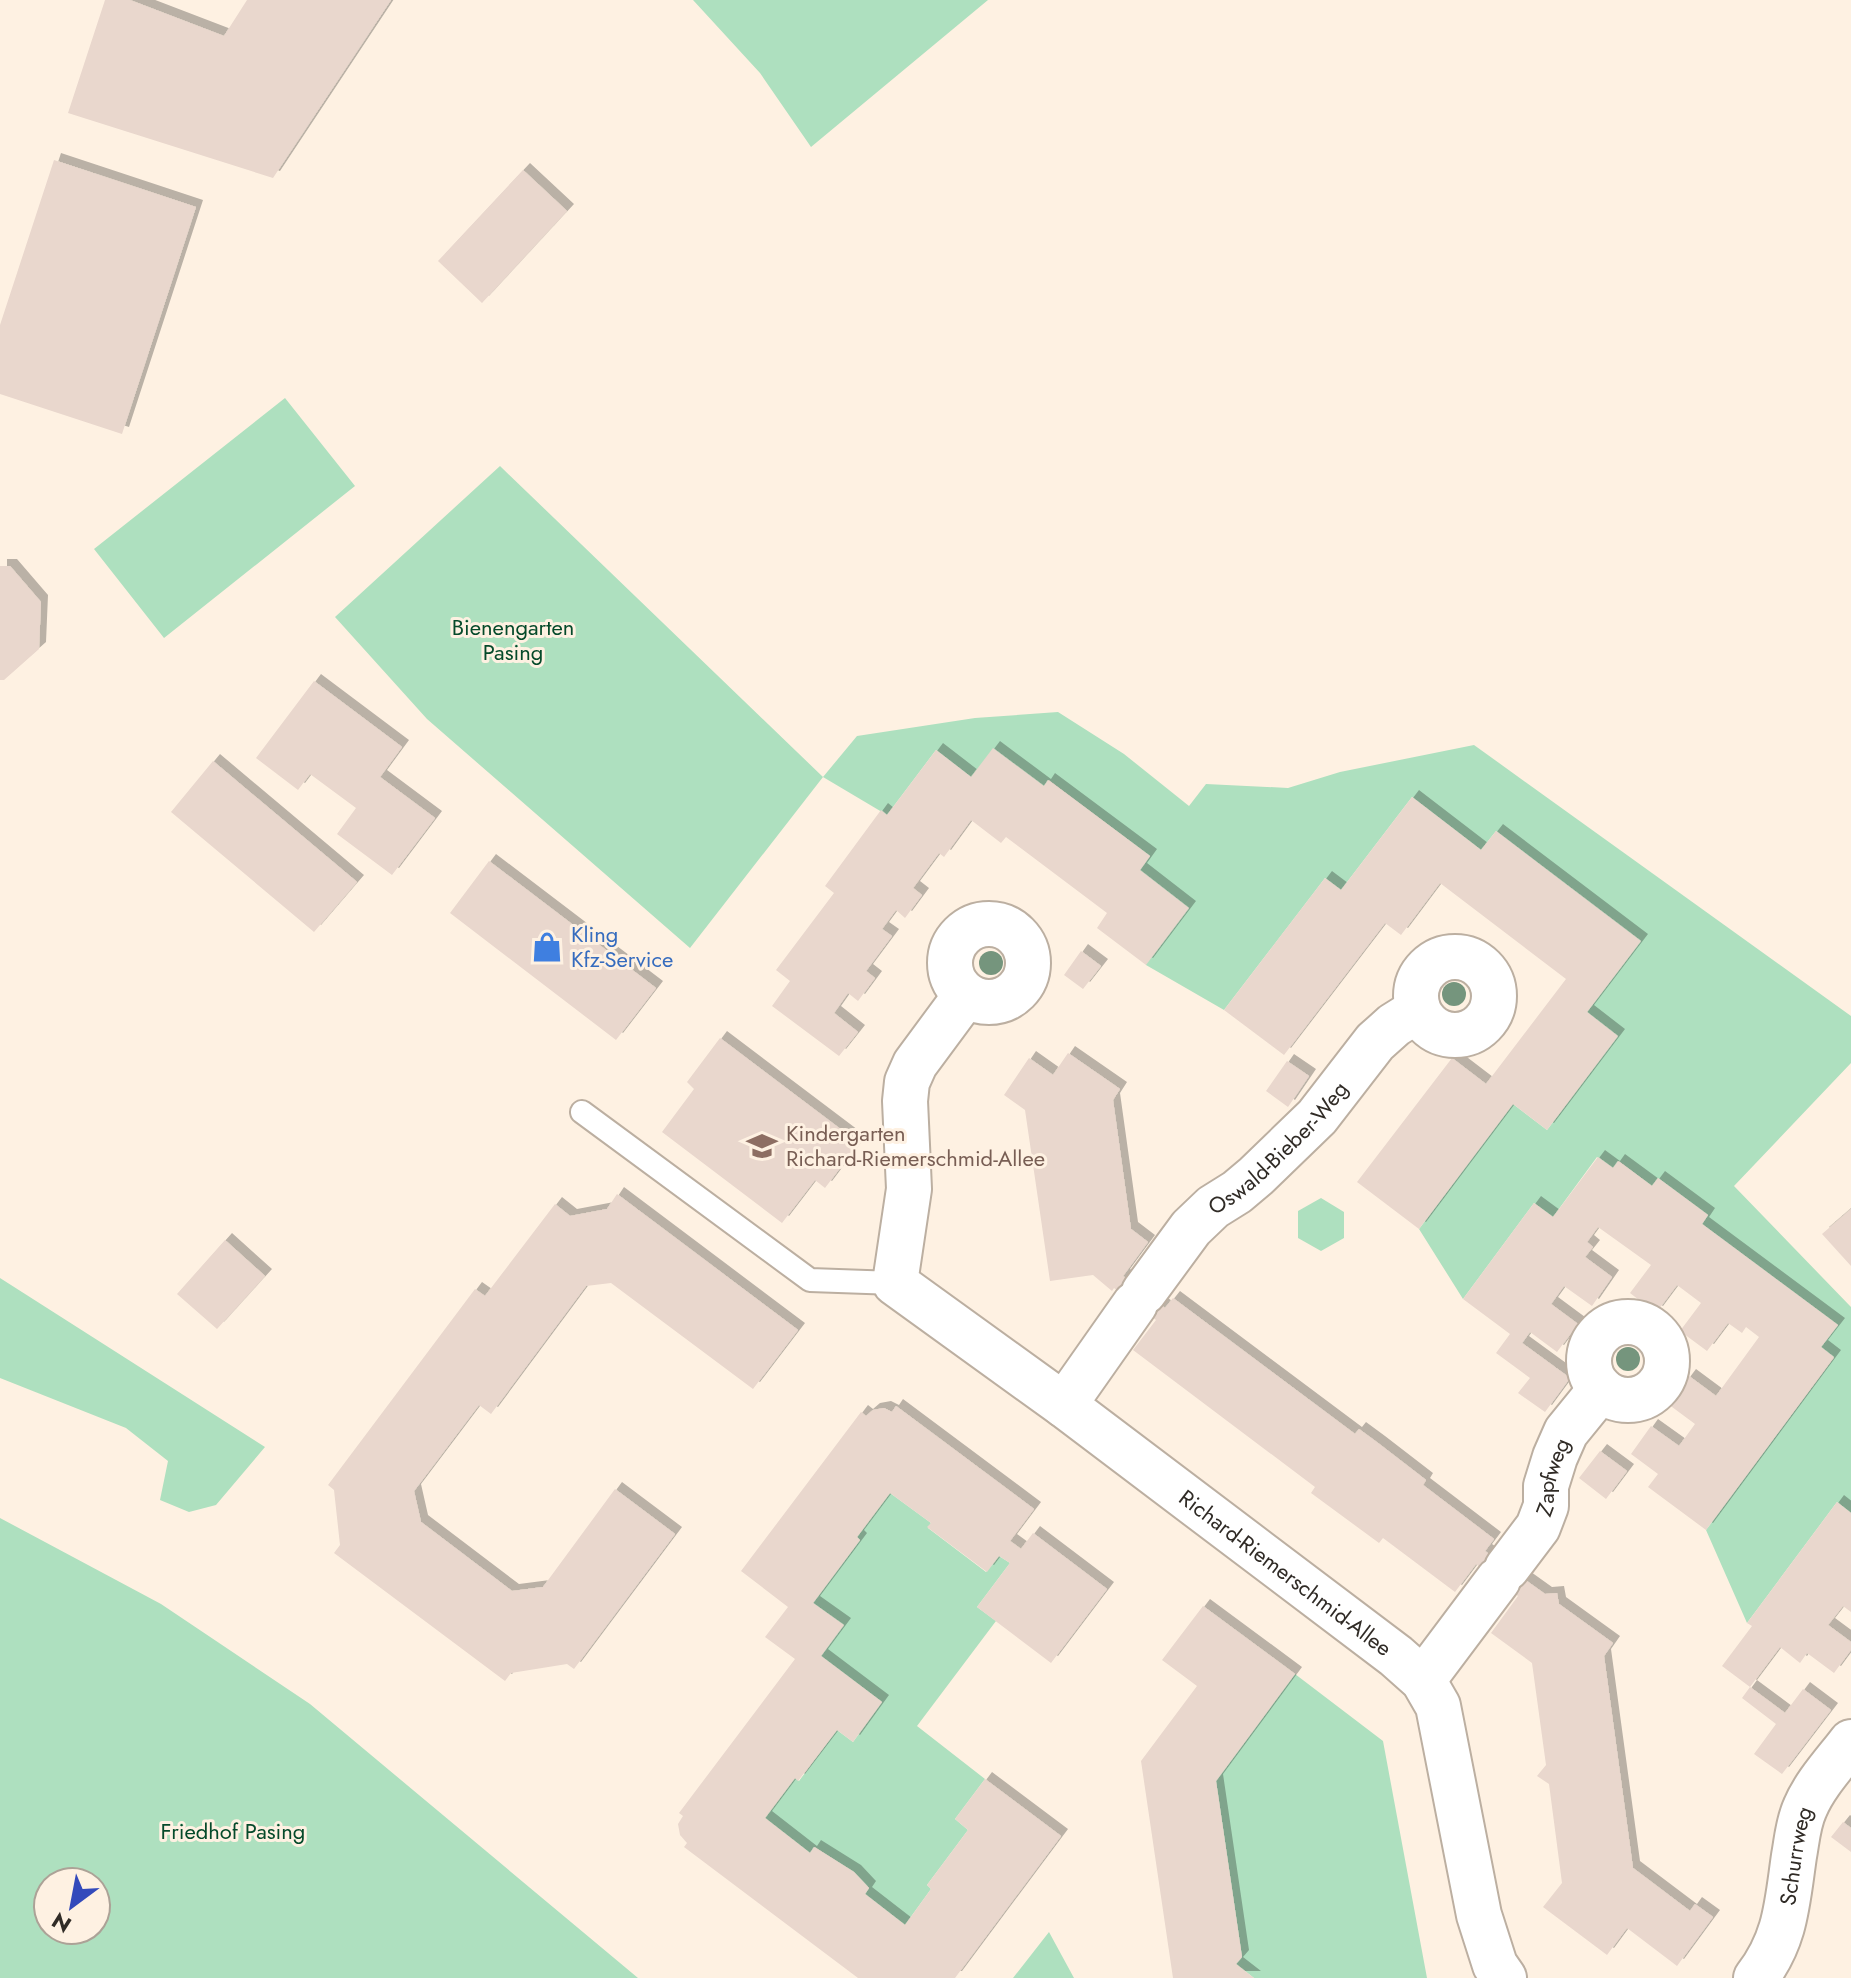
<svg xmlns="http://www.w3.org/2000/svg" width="1851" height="1978" font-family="Jost,sans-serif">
<defs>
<filter id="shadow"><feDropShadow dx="7" dy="-7" stdDeviation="0" flood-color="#0004"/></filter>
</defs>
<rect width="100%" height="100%" fill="#fef1e2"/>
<path fill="#aee0bf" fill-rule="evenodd" d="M693 0H988L811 147 760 73Z
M285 398 355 486 164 638 94 549Z
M500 466 823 777 857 736 975 718 1058 712 1124 754 1189 806 1206 784 1288 788 1340 772 1474 745 1851 1016V1063L1734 1186 1851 1307V1513L1837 1502 1747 1623 1706 1530 1834 1358 1821 1347 1838 1325 1702 1224 1708 1215 1658 1178 1652 1186 1619 1161 1613 1168 1597 1157 1553 1217 1534 1203 1463 1299 1419 1229 1513 1104 1547 1130 1617 1037 1587 1012 1640 942 1496 831 1481 850 1412 797 1341 890 1325 878 1224 1010 1146 965 1140 870 1150 856 1049 780 1044 786 971 777 936 750 887 815 823 777 690 948 427 719 335 617Z
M1321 1198 1344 1212V1238L1321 1251 1298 1238V1211Z
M0 1278 265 1447 216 1505 189 1512 160 1500 168 1461 126 1428 0 1378Z
M890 1493 931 1523 928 1528 986 1572 999 1556 1010 1563 977 1607 996 1621 917 1726 985 1779 955 1819 968 1830 927 1885 931 1889 905 1925 865 1894 869 1888 854 1872 815 1847 810 1853 765 1818 795 1778 799 1781 837 1730 853 1742 882 1702 821 1656 843 1625 813 1603 860 1540 857 1537Z
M0 1518 161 1604 310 1704 638 1978H0ZM48 1882H96V1930H48Z
M1295 1674 1383 1741 1427 1978H1254L1236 1964 1242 1957 1216 1781Z
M1049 1932 1074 1978H1013Z"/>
<path fill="#e9d7cd" filter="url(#shadow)" d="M105 0H130L224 36 247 0H391L273 178 68 113Z
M54 160 196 207 122 434 0 394V325Z
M523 170 567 211 482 303 438 261Z
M0 566H10L41 602 39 649 4 680H0Z
M314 681 402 747 380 777 435 818 392 875 337 834 356 808 310 774 298 790 256 758Z
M993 748 1044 786 1048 780 1150 856 1140 870 1189 908 1146 965 1097 928 1107 913 1006 837 1001 843 971 820 944 857 939 853 913 888 922 895 905 918 896 910 882 929 892 936 866 971 875 978 858 1001 848 993 834 1013 858 1032 839 1056 772 1006 790 981 776 970 834 893 825 886 881 810 887 815 936 750 971 777Z
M213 761 357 882 314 932 171 812Z
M1412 797 1481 850 1496 831 1641 941 1587 1012 1618 1036 1547 1130 1513 1104 1419 1229 1357 1182 1452 1058 1486 1084 1566 979 1440 883 1401 935 1385 923 1284 1055 1224 1010 1325 878 1341 890Z
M489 861 656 988 616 1040 450 913Z
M1081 951 1101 966 1083 989 1064 975Z
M720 1038 859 1143 825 1188 815 1180 782 1223 662 1132 694 1089 687 1082Z
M1068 1053 1120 1089 1113 1100 1131 1229 1148 1242 1123 1276 1165 1308 1173 1298 1355 1434 1359 1429 1378 1443 1426 1480 1423 1485 1494 1539 1485 1551 1545 1594 1557 1593 1559 1604 1613 1643 1604 1656 1633 1868 1690 1911 1695 1904 1713 1917 1677 1966 1627 1928 1607 1955 1543 1907 1562 1883 1549 1784 1537 1776 1546 1765 1532 1663 1491 1633 1518 1596 1476 1564 1455 1592 1383 1538 1379 1543 1311 1493 1315 1487 1133 1350 1156 1320 1114 1288 1112 1291 1093 1275 1050 1281 1025 1110 1004 1095 1029 1058 1053 1075Z
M1287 1061 1309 1076 1288 1107 1266 1091Z
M1598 1157 1613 1168 1618 1161 1652 1186 1658 1178 1708 1215 1702 1224 1838 1325 1821 1347 1834 1357 1706 1530 1648 1487 1658 1474 1631 1454 1651 1426 1679 1446 1695 1424 1668 1404 1689 1376 1716 1396 1759 1337 1746 1327 1742 1333 1728 1323 1707 1351 1680 1331 1701 1303 1677 1285 1656 1313 1630 1293 1651 1265 1598 1227 1587 1242 1593 1247 1585 1257 1612 1277 1592 1306 1564 1286 1551 1304 1578 1324 1557 1352 1530 1332 1522 1343 1570 1378 1545 1412 1518 1393 1530 1378 1496 1353 1510 1334 1463 1299 1534 1203 1553 1217Z
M617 1194 798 1330 753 1389 611 1283 586 1286 491 1414 479 1405 414 1491 421 1522 512 1591 543 1587 615 1489 675 1534 574 1669 567 1664 511 1673 505 1681 334 1553 340 1545 334 1490 328 1485 475 1289 485 1296 555 1204 570 1216 607 1209Z
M1851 1209V1266L1822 1234Z
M225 1240 265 1276 217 1329 177 1294Z
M896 1406 1034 1509 1010 1541 1021 1549 1033 1533 1107 1589 1051 1663 977 1607 1010 1563 999 1556 987 1572 927 1527 931 1523 890 1493 857 1537 860 1540 813 1603 844 1625 821 1656 882 1702 853 1742 837 1730 798 1781 795 1778 765 1818 810 1853 814 1847 854 1872 869 1888 865 1894 905 1925 931 1889 927 1885 968 1830 955 1819 985 1779 1061 1836 955 1978H858L684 1847 687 1843 680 1835 678 1824 683 1816 679 1813 795 1659 765 1637 788 1607 741 1571 861 1412 866 1416 873 1410 884 1408 892 1412Z
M1600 1451 1627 1471 1606 1499 1579 1478Z
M1837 1502 1851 1513V1612L1843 1606 1828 1625 1851 1642V1650L1834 1673 1807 1653 1800 1663 1780 1647 1750 1687 1722 1666 1752 1626 1747 1623Z
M1203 1606 1295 1674 1216 1781 1242 1957 1236 1964 1254 1978H1173L1141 1761 1197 1686 1162 1660Z
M1750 1687 1785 1713 1803 1689 1831 1710 1782 1774 1754 1754 1776 1724 1742 1698Z
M1843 1822 1851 1828V1852L1831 1837Z"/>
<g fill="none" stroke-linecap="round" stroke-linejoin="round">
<g stroke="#bcafa1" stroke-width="26">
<path id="lane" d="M582 1112 810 1280 895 1283"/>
</g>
<g stroke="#bcafa1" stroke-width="48">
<g id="street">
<circle cx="989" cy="963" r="39"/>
<circle cx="1455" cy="996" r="39"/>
<path id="s1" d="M966 995 915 1064 907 1082 905 1101 909 1189 895 1283 1064 1405 1396 1656 1423 1680 1438 1706 1479 1915 1495 1965 1504 1978"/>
<path id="s2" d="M1144 1292 1191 1228 1213 1207 1237 1192 1256 1176 1317 1117 1375 1042 1394 1025 1418 1010"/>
<circle cx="1628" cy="1361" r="39"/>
<path d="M1064 1405 1135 1304"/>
<path id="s3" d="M1507 1568 1538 1527 1546 1506V1486L1555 1457 1566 1432 1601 1389"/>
<path d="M1423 1680 1498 1580"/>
<path id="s4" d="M1756 1978C1786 1939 1787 1904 1794 1856 1797 1840 1798 1823 1805 1808 1815 1784 1835 1763 1851 1742"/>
</g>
</g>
<use href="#lane" stroke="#fff" stroke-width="22"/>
<use href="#street" stroke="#fff" stroke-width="44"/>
</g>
<g fill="#75957d">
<circle cx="991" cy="963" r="12"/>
<circle cx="1454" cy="994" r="12"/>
<circle cx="1628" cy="1359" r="12"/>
</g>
<defs>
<g id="shop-bare" transform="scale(2.4)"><path d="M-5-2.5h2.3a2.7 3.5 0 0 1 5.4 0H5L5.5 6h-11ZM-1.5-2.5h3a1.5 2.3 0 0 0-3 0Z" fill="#3f7fe0" stroke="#fef1e2" stroke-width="2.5" paint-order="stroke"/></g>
<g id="school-bare" transform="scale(2.4)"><path d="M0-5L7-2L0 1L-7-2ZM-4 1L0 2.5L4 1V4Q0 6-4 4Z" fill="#8d6e63" stroke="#fef1e2" stroke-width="2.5" paint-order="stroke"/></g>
</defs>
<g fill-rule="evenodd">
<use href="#shop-bare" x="547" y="947"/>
<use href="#school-bare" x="762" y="1146"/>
</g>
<g text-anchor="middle" stroke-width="6" stroke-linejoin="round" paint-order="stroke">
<g font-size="22" fill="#054a2a" stroke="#fef1e2">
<text x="513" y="635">Bienengarten<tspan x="513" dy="25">Pasing</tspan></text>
<text x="233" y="1839">Friedhof Pasing</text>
</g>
<g font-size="22" fill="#366cbe" stroke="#fef1e2" text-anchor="start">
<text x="571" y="942">Kling<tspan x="571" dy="25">Kfz-Service</tspan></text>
</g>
<g font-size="22" fill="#785e54" stroke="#fef1e2" text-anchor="start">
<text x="786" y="1141">Kindergarten<tspan x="786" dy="25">Richard-Riemerschmid-Allee</tspan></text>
</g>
<g font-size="22" fill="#302b26" stroke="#fef1e2">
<text dy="8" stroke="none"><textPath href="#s2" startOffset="198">Oswald-Bieber-Weg</textPath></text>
<text dy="8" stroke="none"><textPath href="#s3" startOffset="104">Zapfweg</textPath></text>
<text dy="8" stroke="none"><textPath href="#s1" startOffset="794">Richard-Riemerschmid-Allee</textPath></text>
<text dy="8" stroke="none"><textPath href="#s4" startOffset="130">Schurrweg</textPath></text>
</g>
</g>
<g transform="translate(72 1906) rotate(212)"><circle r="38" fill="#fef1e2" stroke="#aca297" stroke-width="2"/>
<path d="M0-6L14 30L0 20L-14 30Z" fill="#334abb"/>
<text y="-12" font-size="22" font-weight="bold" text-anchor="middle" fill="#302b26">N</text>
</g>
</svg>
